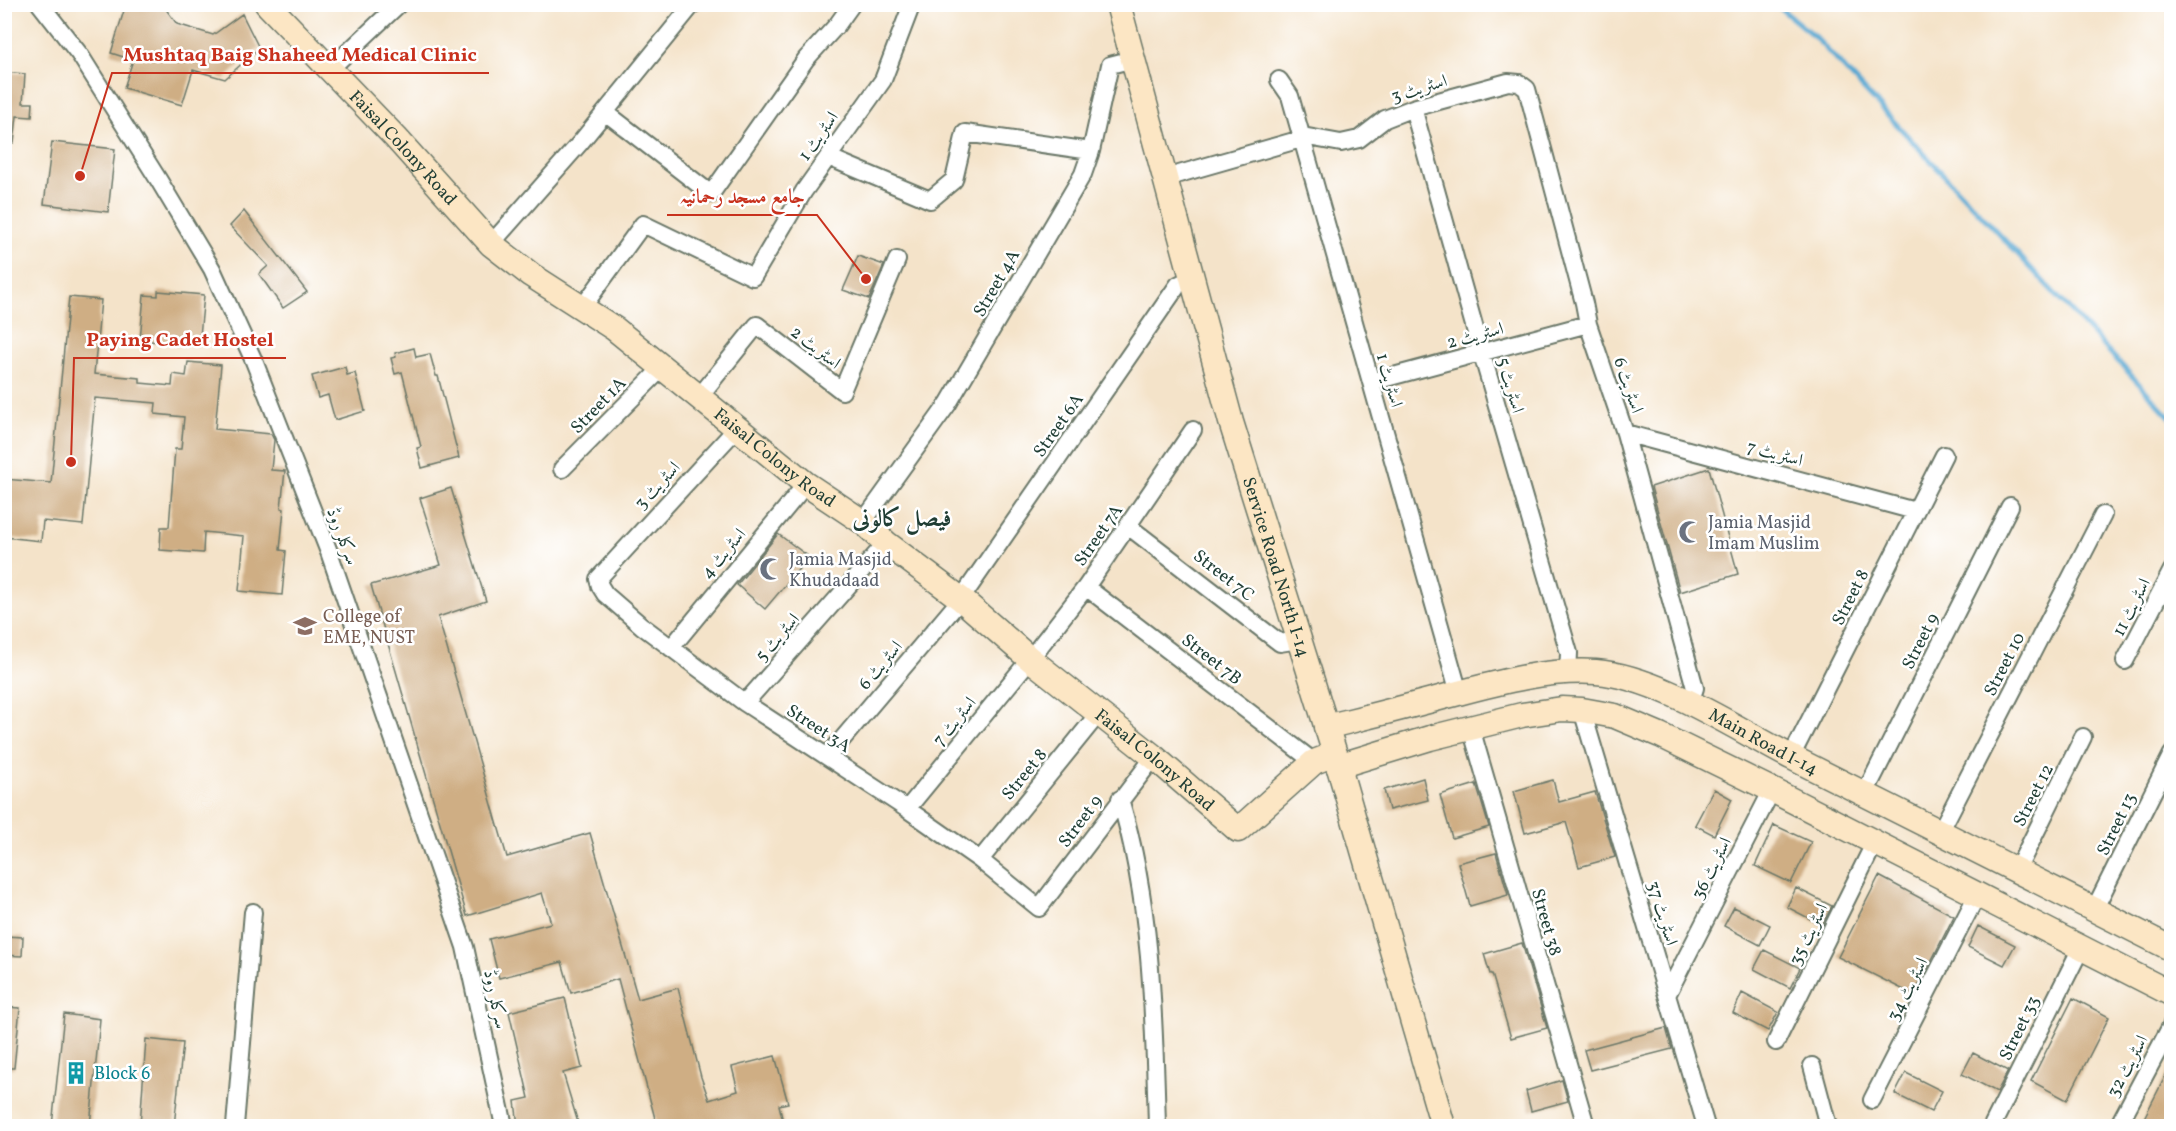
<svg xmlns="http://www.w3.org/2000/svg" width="2176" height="1131" font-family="Vollkorn,Amiri,serif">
<rect width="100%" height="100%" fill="#fff"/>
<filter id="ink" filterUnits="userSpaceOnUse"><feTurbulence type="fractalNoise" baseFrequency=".0167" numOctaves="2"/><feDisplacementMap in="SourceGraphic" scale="12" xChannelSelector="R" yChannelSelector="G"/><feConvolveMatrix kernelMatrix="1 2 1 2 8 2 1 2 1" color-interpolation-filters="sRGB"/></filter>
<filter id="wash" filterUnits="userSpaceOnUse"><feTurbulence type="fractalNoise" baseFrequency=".008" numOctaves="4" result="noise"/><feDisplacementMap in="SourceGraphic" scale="24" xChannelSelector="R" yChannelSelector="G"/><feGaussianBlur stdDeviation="1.35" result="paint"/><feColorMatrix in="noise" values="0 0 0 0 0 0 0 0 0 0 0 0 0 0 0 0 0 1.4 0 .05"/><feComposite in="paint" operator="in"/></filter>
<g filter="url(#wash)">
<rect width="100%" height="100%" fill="#f4e3c9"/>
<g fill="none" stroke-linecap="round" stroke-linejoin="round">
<path stroke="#56a7d1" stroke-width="5" d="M1775 4 1814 36 2172 419"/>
</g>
<g id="blocks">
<path fill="#cfae84" d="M126 4H162L177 24 213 35 242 14 259 48 225 79 193 70 182 105 124 88 133 60 111 53Z
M4 72 25 74 23 103H33L32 117 17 116 14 143H4Z
M52 142 115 149 108 212 44 204Z
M244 211 307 292 283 308 259 274 268 266 230 226Z
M858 256 884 265 869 299 843 290Z
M158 291 204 295 199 346 140 340 144 295 158 296Z
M69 297 101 300 94 374 140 378V383L172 386 173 374 186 376 188 362 221 365 215 429 271 434 274 440 271 470 285 471 281 508 284 509 280 550 286 551 282 595 239 591 244 536 204 532 203 553 160 550 161 527H169L175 449H181L184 417 155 414 156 403 95 398 83 525 43 521 41 541 4 537V479L51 483Z
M414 348 416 357 430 354 436 376H438L459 458 422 468 417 448 421 447 402 372 395 374 391 358 396 357 395 353Z
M345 367 347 375 355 373 365 411 335 420 328 395 318 398 312 376Z
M1709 468 1738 574 1680 592 1651 487Z
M451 488 486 601 438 617 507 857 590 833 638 999 678 988 701 1077 709 1100 738 1091 732 1067 775 1056 788 1103 779 1105 784 1126H657L618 979 571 993 562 962 499 978 489 939 551 923 542 893 467 916 371 585 441 565 420 498Z
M778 534 809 557 765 609 737 585Z
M1423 778 1428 800 1389 810 1384 790Z
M1553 780 1559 802 1595 792 1615 857 1579 867 1566 822 1525 833 1514 791Z
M1476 784 1489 827 1452 838 1440 795Z
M1714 789 1732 799 1714 835 1695 825Z
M1774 825 1811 842 1791 883 1755 866Z
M1496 853 1508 895 1470 906 1458 863Z
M1879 876 1954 916 1914 995 1838 957Z
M1796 888 1832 906 1822 925 1787 907Z
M1734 907 1770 925 1760 945 1724 926Z
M1978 926 2015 945 2004 965 1968 947Z
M4 936 23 937 22 956 4 955Z
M1522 943 1547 1028 1511 1038 1492 974H1490L1484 954Z
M1764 950 1800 968 1790 988 1754 969Z
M1742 993 1778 1012 1768 1031 1733 1013Z
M565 998 582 1068 563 1073 579 1126H518L515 1101 529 1098 509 1012Z
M2073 998 2109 1017 2067 1100 2031 1081Z
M4 1007 20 1008 14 1068H4Z
M64 1014 100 1019 90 1126H52Z
M1666 1028 1672 1049 1590 1070 1584 1050Z
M146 1039 183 1043 174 1126H140Z
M1973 1053 2008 1071 1997 1092 1962 1074Z
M2172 1063V1126H2140Z
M1906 1073 1942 1091 1931 1112 1895 1094Z
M1562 1080 1568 1101 1531 1111 1526 1091Z"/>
</g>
</g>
<g filter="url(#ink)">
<use href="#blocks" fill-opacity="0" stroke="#6a7768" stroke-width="1.5"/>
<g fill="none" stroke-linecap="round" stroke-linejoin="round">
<g stroke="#6a7768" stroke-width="20">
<path id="street" d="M40 4 80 55 158 179 212 269 254 361 329 552 465 947 504 1126
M330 69 399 4
M1279 80 1290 96 1459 693
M1413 108 1482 354 1569 653 1568 672
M605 112 711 194 806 59 837 25 852 4
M828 157 930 200 954 180 965 133 1091 151
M1165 178 1308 137 1341 143 1359 139 1385 119 1413 108 1508 82 1519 83 1527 89 1584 303 1588 324 1625 433 1695 688 1690 703
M491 244 580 143 693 4
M582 308 643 224 753 277 804 191 883 80 912 4
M1371 382 1588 324
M699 397 757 325 842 391 897 260
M737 428 598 579 600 586 605 594 642 626 745 703 907 809 980 860 1039 908 1154 757
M1625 433 1915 511
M562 469 662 368
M863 522 948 404 1083 174 1091 151 1110 65 1133 59
M1128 526 1280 643 1298 640
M1086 587 1314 762
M671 648 806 484
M2125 661 2172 570
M745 703 886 543
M1582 710 1706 1126
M1471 728 1586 1126
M828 756 961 599 1178 285 1192 278
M1791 757 1944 455
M1865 793 2010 506
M1120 799C1152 904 1154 1017 1157 1126
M907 809 1030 659 1086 587 1193 430
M1940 832 2103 515
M980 860 1099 713
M2017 870 2083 737
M2094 910 2172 754
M1667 995 1772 790
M1776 1042 1874 844
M1812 1066 1828 1126
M1872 1100 1977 895
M235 1126 253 912
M1992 1126 2081 948
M2118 1126 2172 1024"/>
</g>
<g stroke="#6a7768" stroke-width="27">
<g id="secondary">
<path id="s1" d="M267 4 396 138 491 244 531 275 615 329 806 484 863 522 886 543 961 599 1030 659 1154 757 1238 830 1314 762 1335 754"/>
<path id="s2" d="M1118 4 1231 422 1335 754 1443 1126"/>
<path id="s3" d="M1326 727C1366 717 1407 707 1447 696 1496 683 1545 669 1596 672 1660 677 1736 729 1793 758 1920 822 2046 885 2172 949"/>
<path d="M1338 766 1430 738 1522 715 1562 709 1582 710 1615 716 1660 735 1772 790 2172 994"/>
</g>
</g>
<use href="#street" stroke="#fff" stroke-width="16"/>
<use href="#secondary" stroke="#fce6c4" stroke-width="24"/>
</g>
</g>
<defs>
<g id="mosque-bare" transform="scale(1.8)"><path d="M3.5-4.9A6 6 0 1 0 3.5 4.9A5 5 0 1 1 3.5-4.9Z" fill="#6b7280" stroke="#fff" stroke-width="2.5" paint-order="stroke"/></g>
<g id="university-bare" transform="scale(1.8)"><path d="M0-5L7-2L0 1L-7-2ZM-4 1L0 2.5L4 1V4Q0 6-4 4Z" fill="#8d6e63" stroke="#fff" stroke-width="2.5" paint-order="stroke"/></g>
<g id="building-bare" transform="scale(1.8)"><path d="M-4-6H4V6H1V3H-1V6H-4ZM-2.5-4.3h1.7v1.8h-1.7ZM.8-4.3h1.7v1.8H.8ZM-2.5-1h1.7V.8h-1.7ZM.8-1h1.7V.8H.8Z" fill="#0f9aa8" stroke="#fff" stroke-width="2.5" paint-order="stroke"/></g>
</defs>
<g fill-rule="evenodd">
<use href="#mosque-bare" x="1690" y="532"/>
<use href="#mosque-bare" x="771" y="569"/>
<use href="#university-bare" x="305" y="626"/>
<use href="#building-bare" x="76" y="1073"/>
</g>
<g text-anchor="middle" stroke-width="5" stroke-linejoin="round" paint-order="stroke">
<g font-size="18" fill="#1f3d34" stroke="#fff">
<text transform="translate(1419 88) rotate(-17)" y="6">اسٹریٹ 3</text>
<text transform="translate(818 136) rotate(-55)" y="6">اسٹریٹ 1</text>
<text dy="6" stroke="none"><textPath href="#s1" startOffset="198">Faisal Colony Road</textPath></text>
<text transform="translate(996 283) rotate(-60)" y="6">Street 4A</text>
<text transform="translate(1475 335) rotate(-15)" y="6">اسٹریٹ 2</text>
<text transform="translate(816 347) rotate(38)" y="6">اسٹریٹ 2</text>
<text transform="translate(1390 380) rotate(74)" y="6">اسٹریٹ 1</text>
<text transform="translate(1511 385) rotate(74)" y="6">اسٹریٹ 5</text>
<text transform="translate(1629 385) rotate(71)" y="6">اسٹریٹ 6</text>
<text transform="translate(598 405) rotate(-46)" y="6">Street 1A</text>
<text transform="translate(1058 425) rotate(-55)" y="6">Street 6A</text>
<text transform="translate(1775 453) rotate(15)" y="6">اسٹریٹ 7</text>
<text dy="6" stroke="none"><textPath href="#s1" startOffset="684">Faisal Colony Road</textPath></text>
<text transform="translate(657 485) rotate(-47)" y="6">اسٹریٹ 3</text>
<text transform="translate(1098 535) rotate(-55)" y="6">Street 7A</text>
<text transform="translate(343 536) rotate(69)" y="6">سرکلر روڈ</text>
<text transform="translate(723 553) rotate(-50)" y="6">اسٹریٹ 4</text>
<text dy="6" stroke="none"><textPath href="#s2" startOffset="585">Service Road North I-14</textPath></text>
<text transform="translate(1224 575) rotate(38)" y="6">Street 7C</text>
<text transform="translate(1850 597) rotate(-63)" y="6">Street 8</text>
<text transform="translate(2131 607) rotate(-63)" y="6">اسٹریٹ 11</text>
<text transform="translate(777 637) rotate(-49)" y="6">اسٹریٹ 5</text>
<text transform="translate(1920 641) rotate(-63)" y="6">Street 9</text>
<text transform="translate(1212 659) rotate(38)" y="6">Street 7B</text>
<text transform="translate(2004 664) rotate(-63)" y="6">Street 10</text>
<text transform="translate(880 665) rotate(-50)" y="6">اسٹریٹ 6</text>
<text transform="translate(954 721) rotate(-51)" y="6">اسٹریٹ 7</text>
<text transform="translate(819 728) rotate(33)" y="6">Street 3A</text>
<text dy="6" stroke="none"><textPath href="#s3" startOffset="459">Main Road I-14</textPath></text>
<text dy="6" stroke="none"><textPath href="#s1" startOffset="1170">Faisal Colony Road</textPath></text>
<text transform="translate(1024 774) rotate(-51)" y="6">Street 8</text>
<text transform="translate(2033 795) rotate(-63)" y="6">Street 12</text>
<text transform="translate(1080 821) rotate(-53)" y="6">Street 9</text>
<text transform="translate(2116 824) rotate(-64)" y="6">Street 13</text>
<text transform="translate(1711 868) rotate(-63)" y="6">اسٹریٹ 36</text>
<text transform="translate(1663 913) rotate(73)" y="6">اسٹریٹ 37</text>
<text transform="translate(1547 922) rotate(74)" y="6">Street 38</text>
<text transform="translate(1808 934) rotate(-64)" y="6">اسٹریٹ 35</text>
<text transform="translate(1907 989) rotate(-63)" y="6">اسٹریٹ 34</text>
<text transform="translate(496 999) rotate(78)" y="6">سرکلر روڈ</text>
<text transform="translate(2019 1028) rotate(-64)" y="6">Street 33</text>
<text transform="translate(2127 1066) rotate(-62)" y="6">اسٹریٹ 32</text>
</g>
<g font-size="18" fill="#5b616d" stroke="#fff" text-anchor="start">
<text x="1708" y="528">Jamia Masjid<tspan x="1708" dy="21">Imam Muslim</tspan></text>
<text x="789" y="565">Jamia Masjid<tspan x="789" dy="21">Khudadaad</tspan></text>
</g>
<g font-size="18" fill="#785e54" stroke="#fff" text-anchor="start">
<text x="323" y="622">College of<tspan x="323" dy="21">EME, NUST</tspan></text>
</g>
<g font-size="18" fill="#0d838f" stroke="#fff" text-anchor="start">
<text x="94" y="1079">Block 6</text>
</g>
<g font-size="24" font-weight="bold" fill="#1f3d34" stroke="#fff">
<text x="902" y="526">فیصل کالونی</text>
</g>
</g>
<path fill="none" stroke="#c8321e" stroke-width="2" d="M80 176L112 73H489M866 279L817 215H667M71 462L74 358H286"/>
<g fill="#c8321e" stroke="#fff" stroke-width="2">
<circle cx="80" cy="176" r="6"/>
<circle cx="866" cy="279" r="6"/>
<circle cx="71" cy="462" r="6"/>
</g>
<g font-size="20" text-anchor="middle" font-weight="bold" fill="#c8321e" stroke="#fff" stroke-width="5" stroke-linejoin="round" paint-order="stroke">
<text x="300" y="61">Mushtaq Baig Shaheed Medical Clinic</text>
<text x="742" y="203">جامع مسجد رحمانیہ</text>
<text x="180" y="346">Paying Cadet Hostel</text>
</g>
<rect width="2176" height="1131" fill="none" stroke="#fff" stroke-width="24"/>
</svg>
